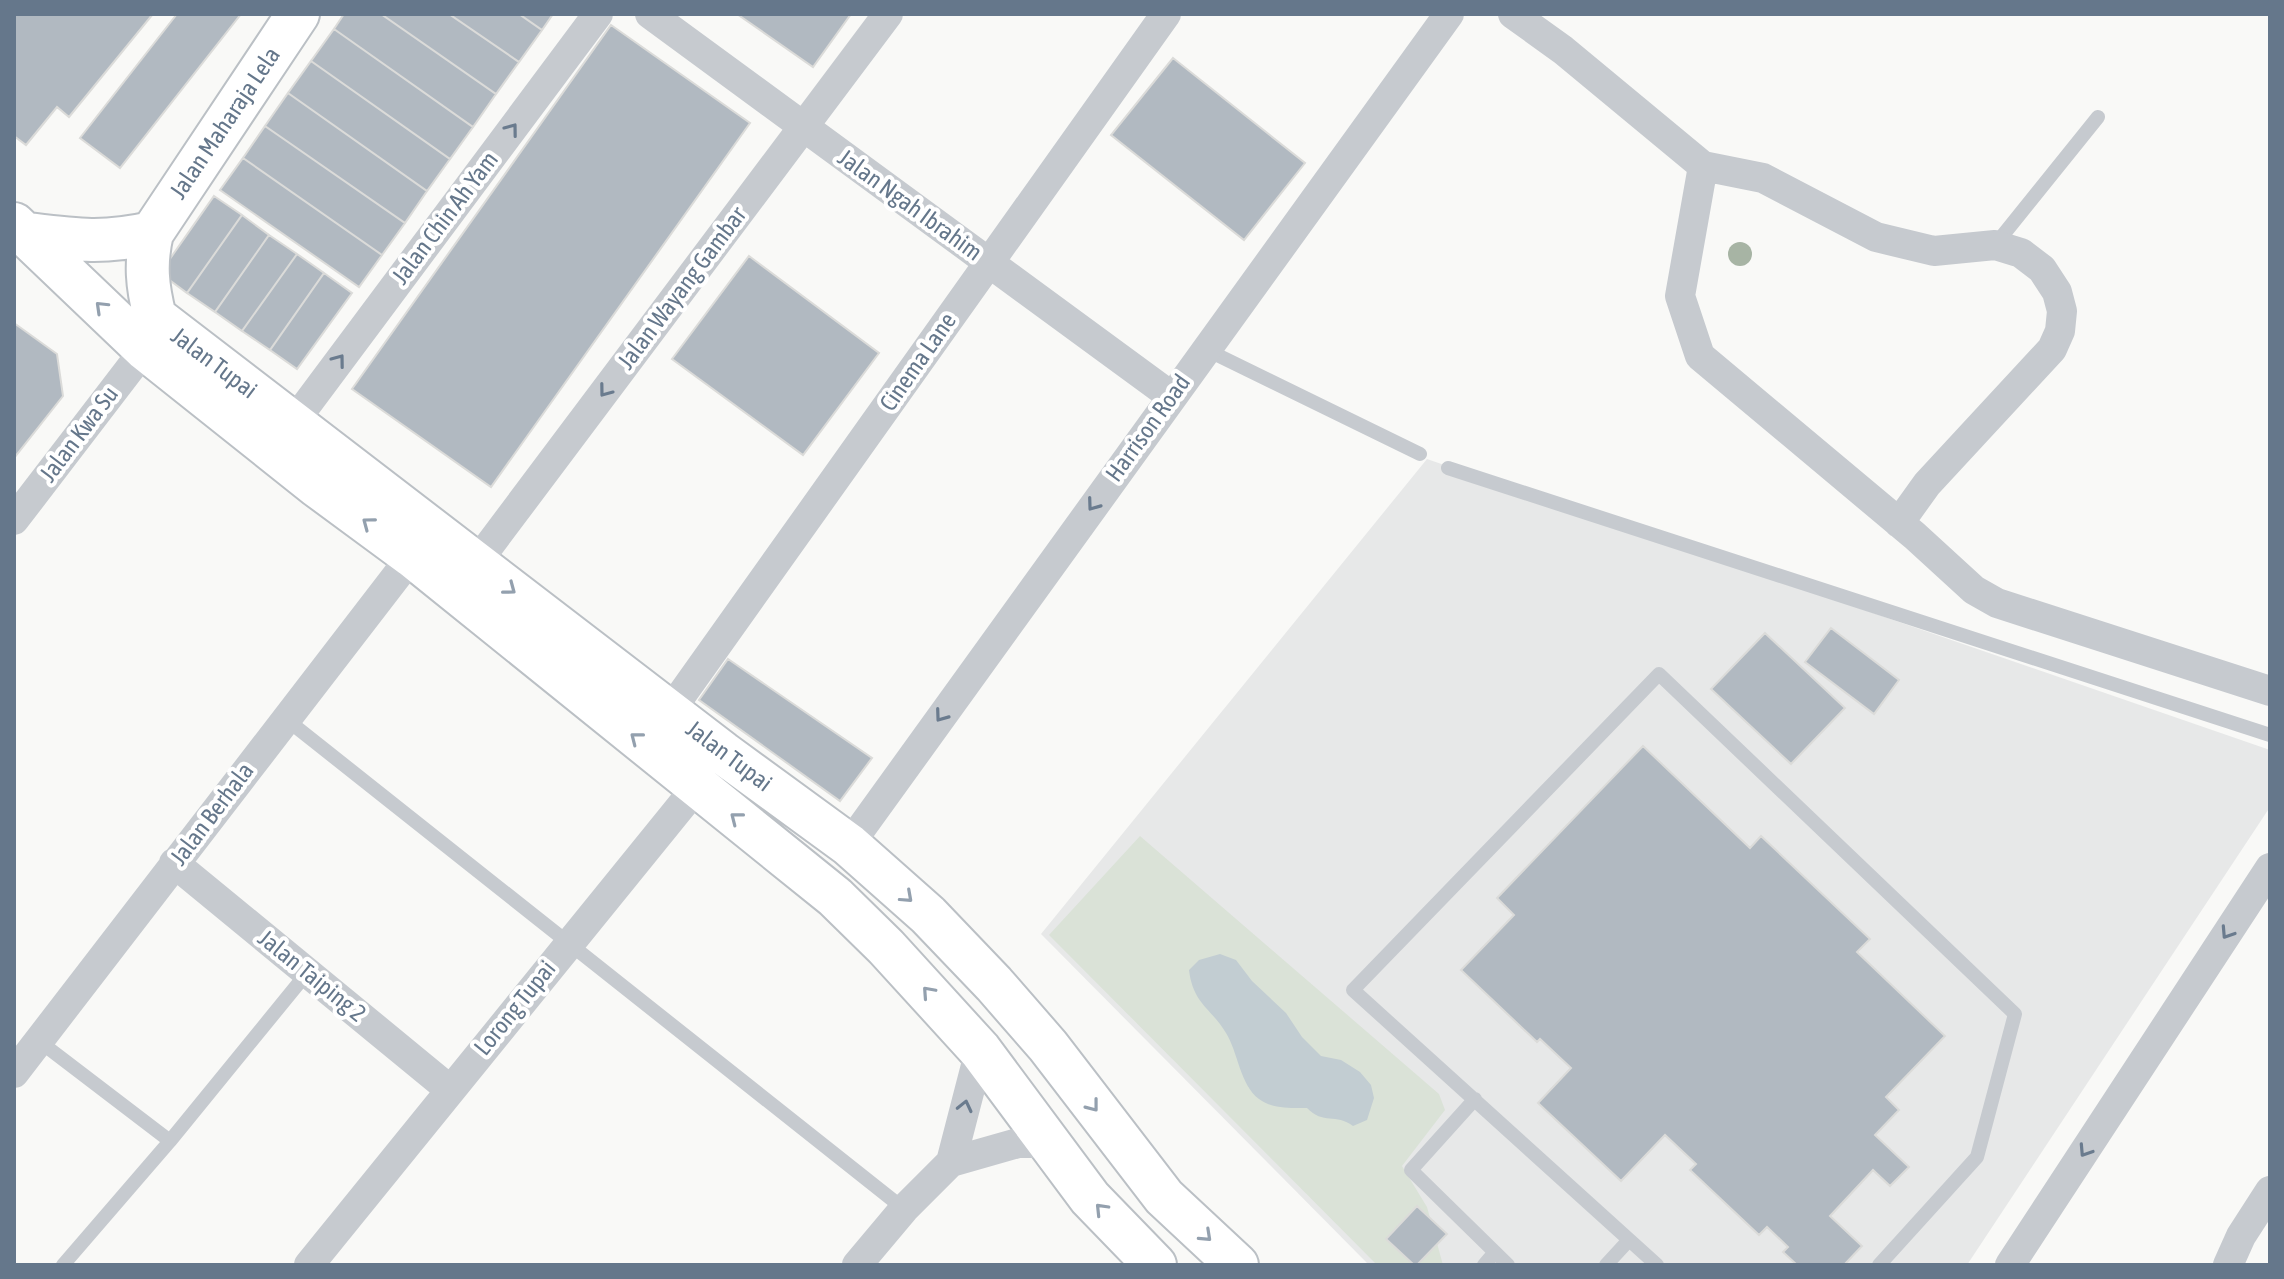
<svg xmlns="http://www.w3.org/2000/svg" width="2284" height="1279" font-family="'Asap Condensed',sans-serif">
<rect width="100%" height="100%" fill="#f9f9f7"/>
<path fill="#e7e8e8" d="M1427 459 2270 750V807L1967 1265H1369L1041 934Z"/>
<path fill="#dae2d7" d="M1140 836 1439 1094 1445 1110 1402 1166 1427 1207 1443 1265H1377L1049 935Z"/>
<path fill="#c2cdd2" d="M1220 954 1236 960 1252 981 1286 1013 1302 1037 1321 1056 1341 1060 1360 1072 1371 1085 1374 1098 1367 1120 1353 1126C1336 1113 1323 1125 1307 1108 1291 1108 1272 1109 1259 1099 1240 1085 1238 1052 1226 1033 1212 1009 1193 1004 1189 970L1199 960Z"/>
<path fill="#b1b9c1" stroke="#dbdbd9" stroke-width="2" d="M14 14H153L69 117 57 107 26 145 14 136Z
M177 14H241L120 168 80 138Z
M344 14H381L496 94 473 127 334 29Z
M381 14H449L519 62 496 94Z
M449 14H519L542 30 519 62Z
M519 14H553L542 30Z
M737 14H851L813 67Z
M611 25 750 123 491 487 352 389Z
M334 29 473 127 450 159 311 61Z
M1173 58 1305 163 1244 240 1111 135Z
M311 61 450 159 427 191 288 93Z
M288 93 427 191 405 223 265 126Z
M265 126 405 223 382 255 243 158Z
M243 158 382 255 359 287 220 190Z
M214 196 242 215 187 293 160 273Z
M242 215 269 235 215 312 187 293Z
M269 235 297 254 242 331 215 312Z
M297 254 324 273 270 350 242 331Z
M749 256 879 353 803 455 672 359Z
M324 273 352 293 297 369 270 350Z
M14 323 57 354 63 396 14 458Z
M1831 628 1899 680 1874 714 1805 662Z
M1765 633 1845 708 1791 764 1711 689Z
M728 659 872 758 840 801 699 700Z
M1643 746 1750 848 1761 836 1870 939 1857 952 1945 1036 1886 1097 1899 1110 1875 1135 1909 1167 1890 1186 1873 1170 1830 1216 1862 1246 1844 1265H1797L1783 1252 1788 1247 1767 1227 1759 1235 1690 1170 1696 1164 1665 1135 1621 1181 1538 1103 1571 1068 1540 1039 1537 1042 1461 970 1514 915 1497 898Z
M1417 1206 1447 1234 1417 1265H1414L1386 1239Z"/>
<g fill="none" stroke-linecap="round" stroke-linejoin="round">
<g stroke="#bbc0c5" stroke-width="46">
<path id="secondary" d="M298 14 152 233C145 263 147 286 155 317L723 753 849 845 928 915 994 984 1048 1046 1164 1197 1237 1265
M14 224 145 349 317 486 412 556 835 897 886 947 980 1050 1090 1198 1155 1265
M27 234C76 240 103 244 152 233"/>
</g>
<path stroke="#c6cacf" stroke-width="14" d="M1995 245 2098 117
M1205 349 1420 454
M1448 468 2270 735
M286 719 904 1209
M39 1041 170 1141
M1475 1099 1411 1170 1508 1265
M63 1265 170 1141 307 973
M1484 1265 1495 1252
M1606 1265 1629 1240
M1657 1265 1353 990 1659 674 2015 1014 1977 1157 1879 1265"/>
<path stroke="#c6cacf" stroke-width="30" d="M650 14 1171 396
M1513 14 1563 50 1703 166 1763 178 1876 237 1934 251 1995 245 2021 253 2042 269 2057 292 2062 311 2060 331 2052 349 1927 484 1899 523
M1703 166 1680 296 1700 356 1915 536 1974 590 1997 603 2270 691
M281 439 598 14
M14 520 145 349
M476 563 888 14
M670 711 1166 14
M849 845 1449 14
M174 863 449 1089
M14 1073 412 556
M951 1162 980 1050
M309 1265 708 773
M857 1265 904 1209 951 1162 1018 1143H1047
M2010 1265 2270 868
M2228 1265 2241 1236 2270 1191"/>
<use href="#secondary" stroke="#fff" stroke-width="42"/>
</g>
<circle fill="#a7b4a4" cx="1740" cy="254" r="12"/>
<defs><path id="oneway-chevron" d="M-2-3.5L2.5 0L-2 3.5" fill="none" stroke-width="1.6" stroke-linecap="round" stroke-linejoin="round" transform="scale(2)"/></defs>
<g stroke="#6a7b8e">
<use href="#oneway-chevron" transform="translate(512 129) rotate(-53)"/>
<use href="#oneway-chevron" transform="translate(339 360) rotate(-53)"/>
<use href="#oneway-chevron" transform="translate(605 391) rotate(127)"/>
<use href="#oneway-chevron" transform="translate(1093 505) rotate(126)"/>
<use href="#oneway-chevron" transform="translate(941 716) rotate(126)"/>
<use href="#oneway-chevron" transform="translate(2227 933) rotate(123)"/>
<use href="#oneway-chevron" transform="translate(965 1106) rotate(-77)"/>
<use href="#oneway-chevron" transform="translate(2085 1151) rotate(123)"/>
</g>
<g stroke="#93a0ae">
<use href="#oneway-chevron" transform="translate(101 307) rotate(-136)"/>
<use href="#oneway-chevron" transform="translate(368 523) rotate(-143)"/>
<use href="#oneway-chevron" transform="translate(510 589) rotate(37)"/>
<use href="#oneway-chevron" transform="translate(636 738) rotate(-142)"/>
<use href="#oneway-chevron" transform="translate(736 818) rotate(-142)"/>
<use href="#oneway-chevron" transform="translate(907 897) rotate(42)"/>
<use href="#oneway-chevron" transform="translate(928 992) rotate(-132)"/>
<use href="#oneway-chevron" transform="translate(1093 1106) rotate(52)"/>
<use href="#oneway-chevron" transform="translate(1101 1209) rotate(-134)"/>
<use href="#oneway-chevron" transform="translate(1206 1236) rotate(43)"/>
</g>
<g text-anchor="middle" stroke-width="8" stroke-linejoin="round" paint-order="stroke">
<g font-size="24" fill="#65778b" stroke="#fff">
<text transform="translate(225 123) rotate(-56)" y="8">Jalan Maharaja Lela</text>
<text transform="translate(910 205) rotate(36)" y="8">Jalan Ngah Ibrahim</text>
<text transform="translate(445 218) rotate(-53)" y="8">Jalan Chin Ah Yam</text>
<text transform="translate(682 288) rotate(-53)" y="8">Jalan Wayang Gambar</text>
<text transform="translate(918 362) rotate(-55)" y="8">Cinema Lane</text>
<text transform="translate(214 363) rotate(37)" y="8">Jalan Tupai</text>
<text transform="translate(1148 428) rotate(-54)" y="8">Harrison Road</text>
<text transform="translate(79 434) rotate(-53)" y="8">Jalan Kwa Su</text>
<text transform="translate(729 756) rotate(37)" y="8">Jalan Tupai</text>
<text transform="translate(212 814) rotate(-53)" y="8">Jalan Berhala</text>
<text transform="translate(312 976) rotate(39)" y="8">Jalan Taiping 2</text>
<text transform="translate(515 1008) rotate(-51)" y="8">Lorong Tupai</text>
</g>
</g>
<rect width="2284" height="1279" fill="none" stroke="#65778b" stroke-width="32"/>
</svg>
